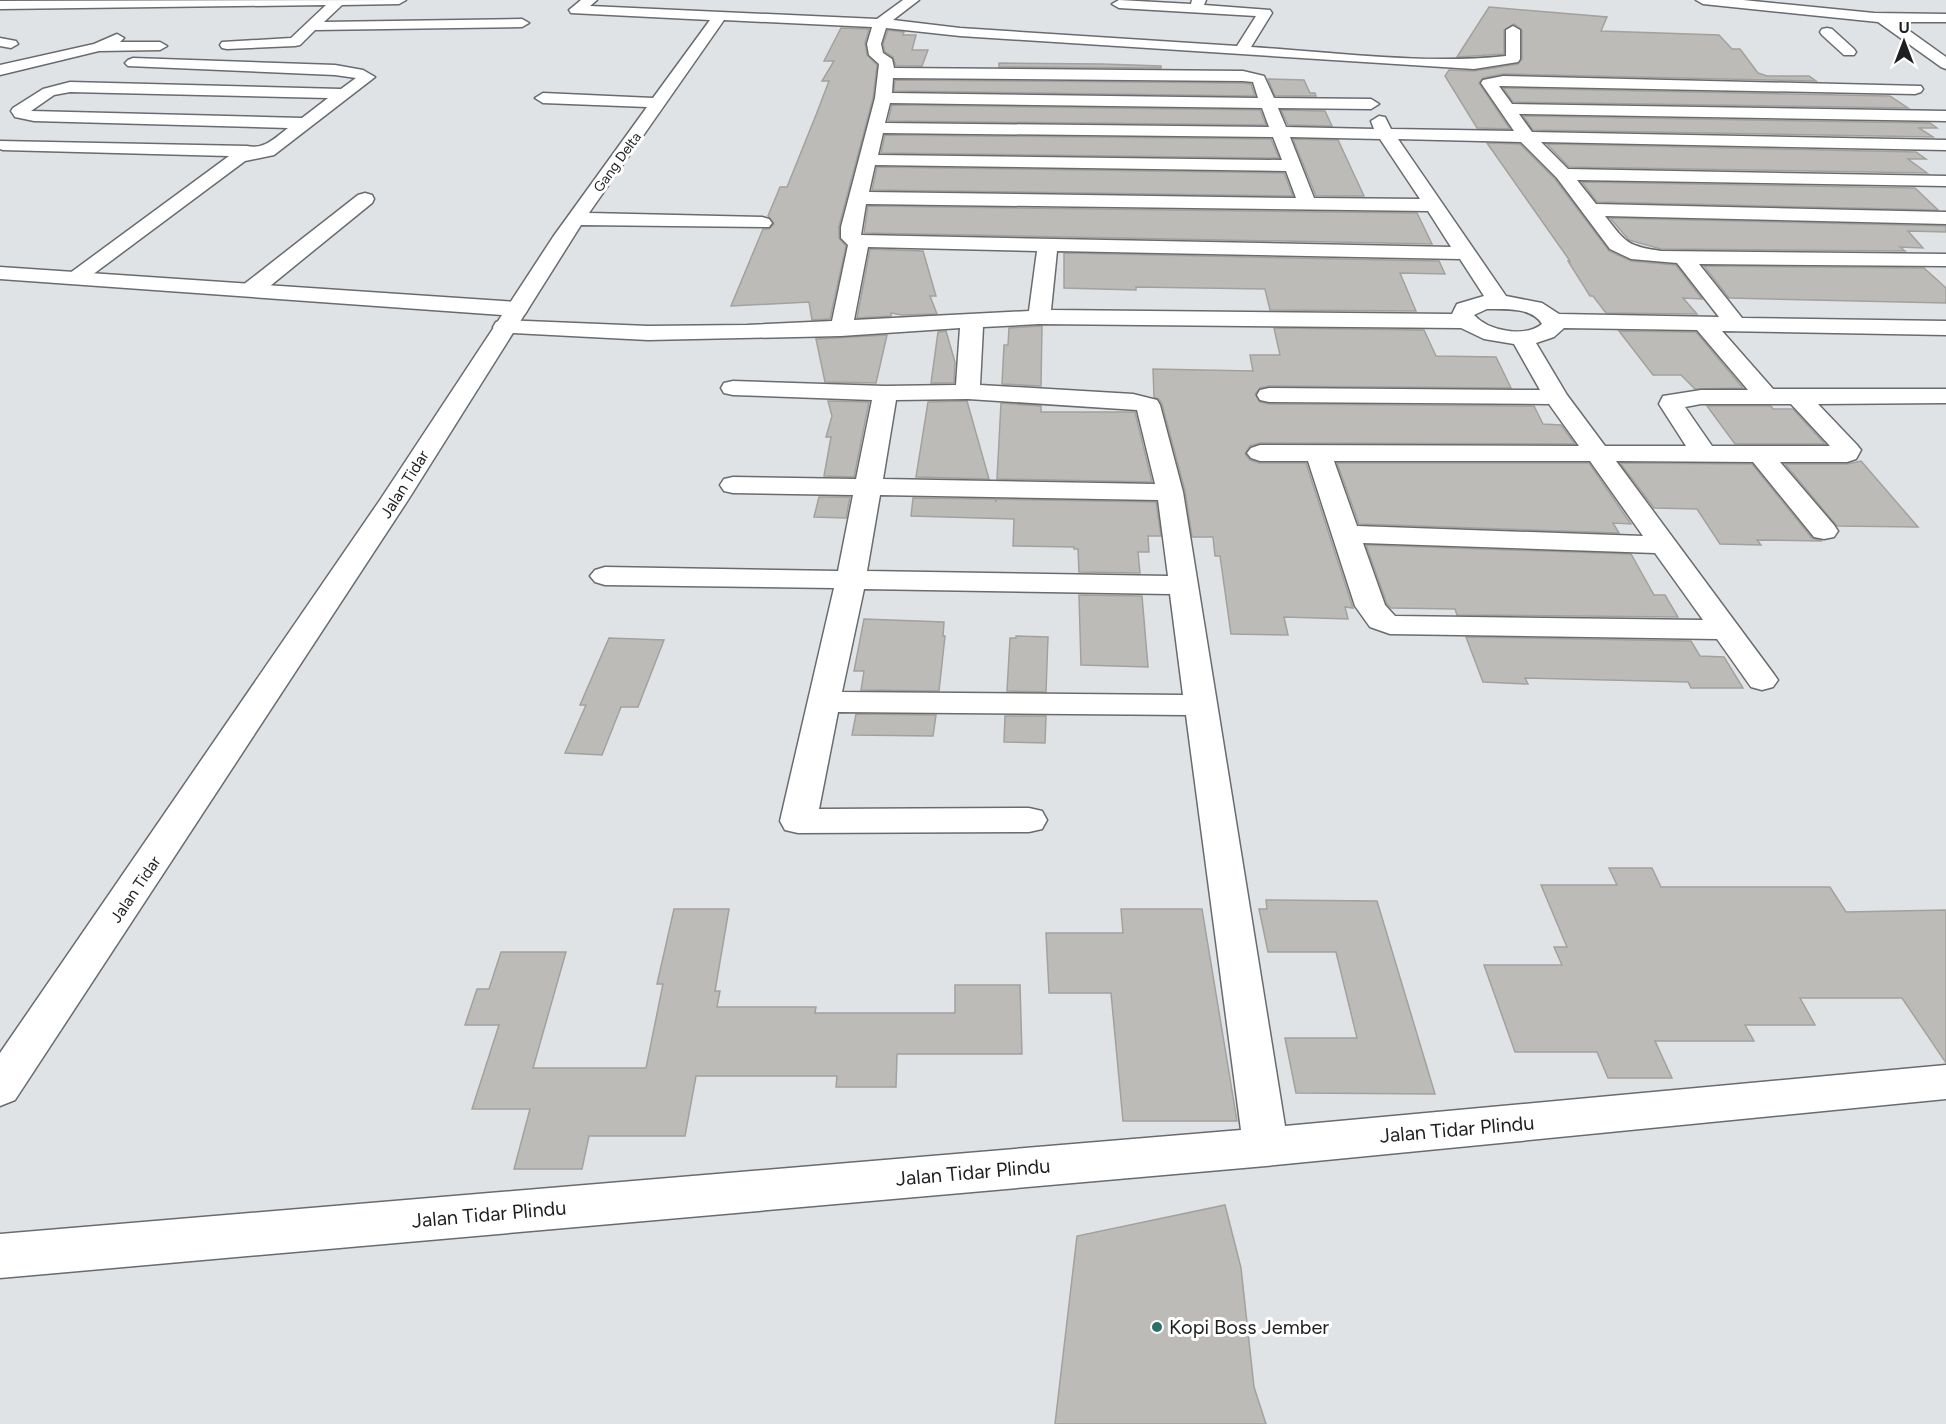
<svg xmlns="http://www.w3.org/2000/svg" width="1946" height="1424" font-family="Figtree,sans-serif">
<rect width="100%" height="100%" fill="#e0e3e6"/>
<path fill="#bdbbb8" stroke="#a3a19e" stroke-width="1.5" d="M1489 7 1607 17 1601 31 1719 35 1732 49H1740L1758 73 1767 76H1809L1816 81 1503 74 1483 78 1479 83 1510 129 1477 128 1445 76 1449 70 1474 71 1518 64 1522 59V30L1514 24 1504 30V54L1457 57Z
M841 28 869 29 865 43 867 55 877 65 873 98 839 226V238L846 246 830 319 812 320 809 302 731 306 763 229H769L774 224 768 216 780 187H787L816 115 829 81H822L834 61H824Z
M888 30 904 32 903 35H916L912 50H928L922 66H896L893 57 885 52 883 44Z
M999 63 1103 64 1161 66V68L999 67Z
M1268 79 1304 80 1310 93H1315L1316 96H1275Z
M895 80 1243 83 1251 84 1255 96 894 91Z
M1503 88 1890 96 1908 108 1513 102Z
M892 105 1260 110 1266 125 888 121Z
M1281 110 1325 111 1332 126 1288 125Z
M1523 116 1930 123 1937 128H1919L1933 137 1533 130Z
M885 135 1271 139 1279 158 881 153Z
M1293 139 1338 140 1364 196H1316Z
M1487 143 1520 144 1555 179 1609 251 1631 261 1676 265 1702 299 1683 298 1697 314 1606 313 1593 296H1590L1568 261H1570Z
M1547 144 1916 152 1926 159H1908L1927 173 1569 167Z
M877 167 1284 173 1293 196 872 190Z
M1582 182 1915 188 1938 210 1597 202Z
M868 206 1417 213 1432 244 864 233Z
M1610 218 1946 226V232L1908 231 1923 248 1900 247 1905 251 1661 249 1629 240Z
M870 249 923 251 936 296H930L937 314 902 315 891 313V316L857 318Z
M1064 253 1439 261 1445 274 1400 273 1416 311 1270 310 1265 289 1136 287V290L1064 288Z
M1704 266 1924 268 1946 288V303L1729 298Z
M1042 326 1041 386 1002 384 1004 345H1008L1009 328Z
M1274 328 1424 330 1436 356 1496 357 1511 388 1269 386 1260 388 1255 394 1260 402 1269 404 1534 406 1543 424 1561 425 1575 444 1260 443 1250 446 1245 454 1250 460 1259 463H1306L1353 608 1345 607 1348 619 1284 617 1288 635 1231 634 1220 556H1215L1213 537H1192L1185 491 1162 404 1159 399 1154 397 1153 369 1253 371 1250 355H1280Z
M946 331 955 362 954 383H931L938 332Z
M1619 331 1696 332 1743 388 1695 389 1681 375H1653Z
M887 335 876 383 825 382 816 339Z
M828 401 869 402 854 477 824 476 831 437H826L832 416Z
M967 401 989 479 916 477 928 402Z
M1001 403 1041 406V412H1135L1152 482 997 479Z
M1707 406H1771L1773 409H1793L1825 444H1735Z
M1861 461 1918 527 1837 526 1785 464H1847Z
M1337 463H1589L1631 524 1613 523 1619 533 1359 524Z
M1620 463 1752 464 1812 538 1822 541 1757 540 1761 545 1720 544 1697 509 1654 508Z
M819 497H850L846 518 814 517Z
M913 498 995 499 996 502V499L1156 502 1161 536H1148L1149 552H1138L1140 573 1079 572 1078 549H1074V547L1013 546 1014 519 911 516Z
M1366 545 1631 554 1654 595H1665L1678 617 1457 615 1455 609 1391 608 1387 604Z
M1079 595 1142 596 1148 667 1081 665Z
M864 619 944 622 943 636H945L939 691 861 690 864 671H854Z
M1016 636 1048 637 1046 692 1007 691 1010 638H1016Z
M1466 637 1691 641 1700 656 1724 657 1743 688H1691L1688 682 1649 681 1525 678 1528 684 1483 682Z
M609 638 664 640 638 707H621L602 755 565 753 586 705H580Z
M856 714 936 715 933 736 852 735Z
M1005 716H1046L1045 743 1004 742Z
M1609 868H1652L1661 887H1830L1846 912 1946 910V1063L1902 998H1800L1815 1025H1745L1754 1041H1655L1672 1078H1608L1597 1052H1515L1484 965H1562L1554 947H1567L1541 885H1617Z
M1266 900 1377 901 1435 1094 1296 1093 1285 1038H1357L1336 952H1268L1259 909H1267Z
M674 909H729L715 991H720L717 1007H816L815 1013H955V985H1020L1022 1054H897L896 1087H836L837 1076H696L685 1136H589L582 1169H514L530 1109H472L499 1025H465L477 989H489L501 952H566L533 1068H646L663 984H657Z
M1121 909H1202L1237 1121H1123L1111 993H1049L1046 933H1123Z
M1225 1205 1241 1268 1254 1387 1266 1424H1055L1077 1236Z"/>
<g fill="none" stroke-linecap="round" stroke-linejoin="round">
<g stroke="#696b6e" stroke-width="3">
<path id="minor" d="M406 0 399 4 342 5 324 22 522 19 529 23 522 27 315 30 300 45 295 46 227 49 222 48 220 45 222 42 291 38 326 5 0 9V1Z
M581 0H597L590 6 877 19 903 0H919L893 20 960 28 1237 46 1256 16 1119 8 1112 4 1119 0 1191 4 1192 0H1206L1204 5 1270 10 1272 13 1251 47C1335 52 1422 65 1506 56V30L1513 26 1520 30V59L1518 62 1474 69 960 36 886 28 881 44 883 53 892 59 894 68 1243 71 1264 76 1274 98 1371 99 1379 104 1371 109 1278 108 1286 127 1374 129 1371 121 1379 116 1385 117 1391 129 1514 131 1481 83 1483 80 1503 76 1921 86 1923 89 1921 92 1915 94 1499 86 1512 104 1946 111V121L1519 114 1532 132 1946 140V150L1541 142 1568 169 1946 176V186L1577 180 1596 204 1946 212V224L1605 216C1626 243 1627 246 1661 251L1946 254V266L1699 264 1742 318 1946 321V335L1722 331 1773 389H1946V403L1818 404 1857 445 1861 450 1856 459 1847 462H1780L1834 525 1838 531 1834 537 1824 539 1814 537 1753 462 1616 461 1773 673 1778 680 1773 687 1762 690 1751 687 1717 639 1390 634 1370 627 1355 606 1308 461H1260L1251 458 1247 453 1251 448 1260 445 1579 446 1549 404 1269 402 1260 400 1257 395 1260 390 1269 388 1540 390 1514 344 1484 339 1461 328 1039 324 983 327 980 385 1133 394 1157 400 1160 405 1183 492 1285 1126 1946 1065V1099L1266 1166 0 1278V1234L1241 1130 1186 715 838 712 819 809 1029 808 1042 811 1047 820 1042 829 1029 832 798 833 785 830 780 821 834 588 605 585 595 582 590 576 595 570 605 567 838 571 853 495 733 493 724 491 720 485 724 479 733 477 856 479 872 400 733 395 724 393 721 388 724 383 733 381 885 386 956 385 960 328 841 336 648 340 496 332 493 327 496 322 504 320 648 326 747 325 832 321 848 245 841 238V227L875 98 879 64 869 55 867 44 872 27 724 20 589 213 762 217 769 219 772 223 769 227 581 225 525 314 517 316 509 314 506 309 553 237 647 107 543 103 535 98 543 93 653 98 710 20 571 13 569 10ZM893 78 1243 81 1253 82 1258 98 892 93ZM890 103 1262 108 1269 127 885 123ZM883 133 1273 137 1282 160 878 155ZM1290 137 1380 139 1420 199 1314 198ZM1398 139 1521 142 1557 178 1610 249 1631 259 1677 263 1719 317 1559 314 1542 303 1506 296ZM875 165 1286 171 1296 198 869 192ZM866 204 1428 211 1451 247 861 235ZM868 247 1037 251 1029 311 854 320ZM1057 251 1460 259 1484 296 1457 304 1452 314 1051 310ZM1487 309C1504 309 1532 307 1542 324 1525 338 1488 331 1474 315ZM1564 328 1697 330 1748 390H1701L1663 396 1659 404 1686 446H1605L1567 395 1536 343 1554 337ZM968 399 1137 410 1155 484 883 479 896 400ZM1701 404H1791L1830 446H1712L1685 407ZM1334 461H1590L1643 536 1357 526ZM880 495 1158 500 1168 576 867 571ZM1363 543 1655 553 1703 620 1395 616 1385 605ZM864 589 1170 594 1183 695 842 692Z
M1696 0H1743L1874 13 1946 14V22H1897L1946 57V69L1941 67 1878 22 1703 4Z
M1827 28 1832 29 1854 49 1856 52 1854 55H1844L1822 35 1820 32 1822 29Z
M117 34 124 38 120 42H160L167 46 160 50 99 51 0 75V65L94 44Z
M0 38 16 41 18 44 11 48 0 46Z
M133 58 335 65 363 70 375 77 274 155 245 161 84 281 77 283 70 281 67 277 70 273 229 156 3 150 0 149V141L247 146C264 150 275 138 288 128L34 121 15 117 11 111 13 108 43 89 70 82 341 89 356 78 335 75 128 66 125 63 128 60ZM70 92 328 98 302 118 31 111 54 95Z
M365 193 372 195 374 199 372 203 259 295 251 296 243 295 240 290 243 285 358 195Z"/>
</g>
<g stroke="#696b6e" stroke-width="3">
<path id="major" d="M0 267 517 302 525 304 528 309 408 500 15 1100 0 1106V1053L380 500 502 315 0 279Z"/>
</g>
<use href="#minor" fill="#fff" fill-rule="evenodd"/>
<use href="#major" fill="#fff" fill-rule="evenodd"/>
</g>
<circle fill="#297167" stroke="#fff" stroke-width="2" cx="1157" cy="1327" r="6"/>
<g text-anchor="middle" stroke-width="6" stroke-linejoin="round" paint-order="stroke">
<g font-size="14" fill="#1e1f20" stroke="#fff">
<text transform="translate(617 162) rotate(-54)" y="5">Gang Delta</text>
</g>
<g font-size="16" fill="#1e1f20" stroke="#fff">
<text transform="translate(404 484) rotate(-58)" y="6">Jalan Tidar</text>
<text transform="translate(135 889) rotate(-56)" y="6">Jalan Tidar</text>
</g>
<g font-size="20" fill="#1e1f20" stroke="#fff">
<text transform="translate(1457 1129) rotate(-5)" y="7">Jalan Tidar Plindu</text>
<text transform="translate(973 1172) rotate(-5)" y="7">Jalan Tidar Plindu</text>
<text transform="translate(489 1214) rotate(-5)" y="7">Jalan Tidar Plindu</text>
</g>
<g font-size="20" fill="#1e1f20" stroke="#fff" text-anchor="start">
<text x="1169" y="1334">Kopi Boss Jember</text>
</g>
</g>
<g transform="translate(1904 42)" stroke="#ffffff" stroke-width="4.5" paint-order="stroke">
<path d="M0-4.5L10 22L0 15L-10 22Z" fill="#1e1f20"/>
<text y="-9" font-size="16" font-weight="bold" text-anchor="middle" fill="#1e1f20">U</text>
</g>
</svg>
